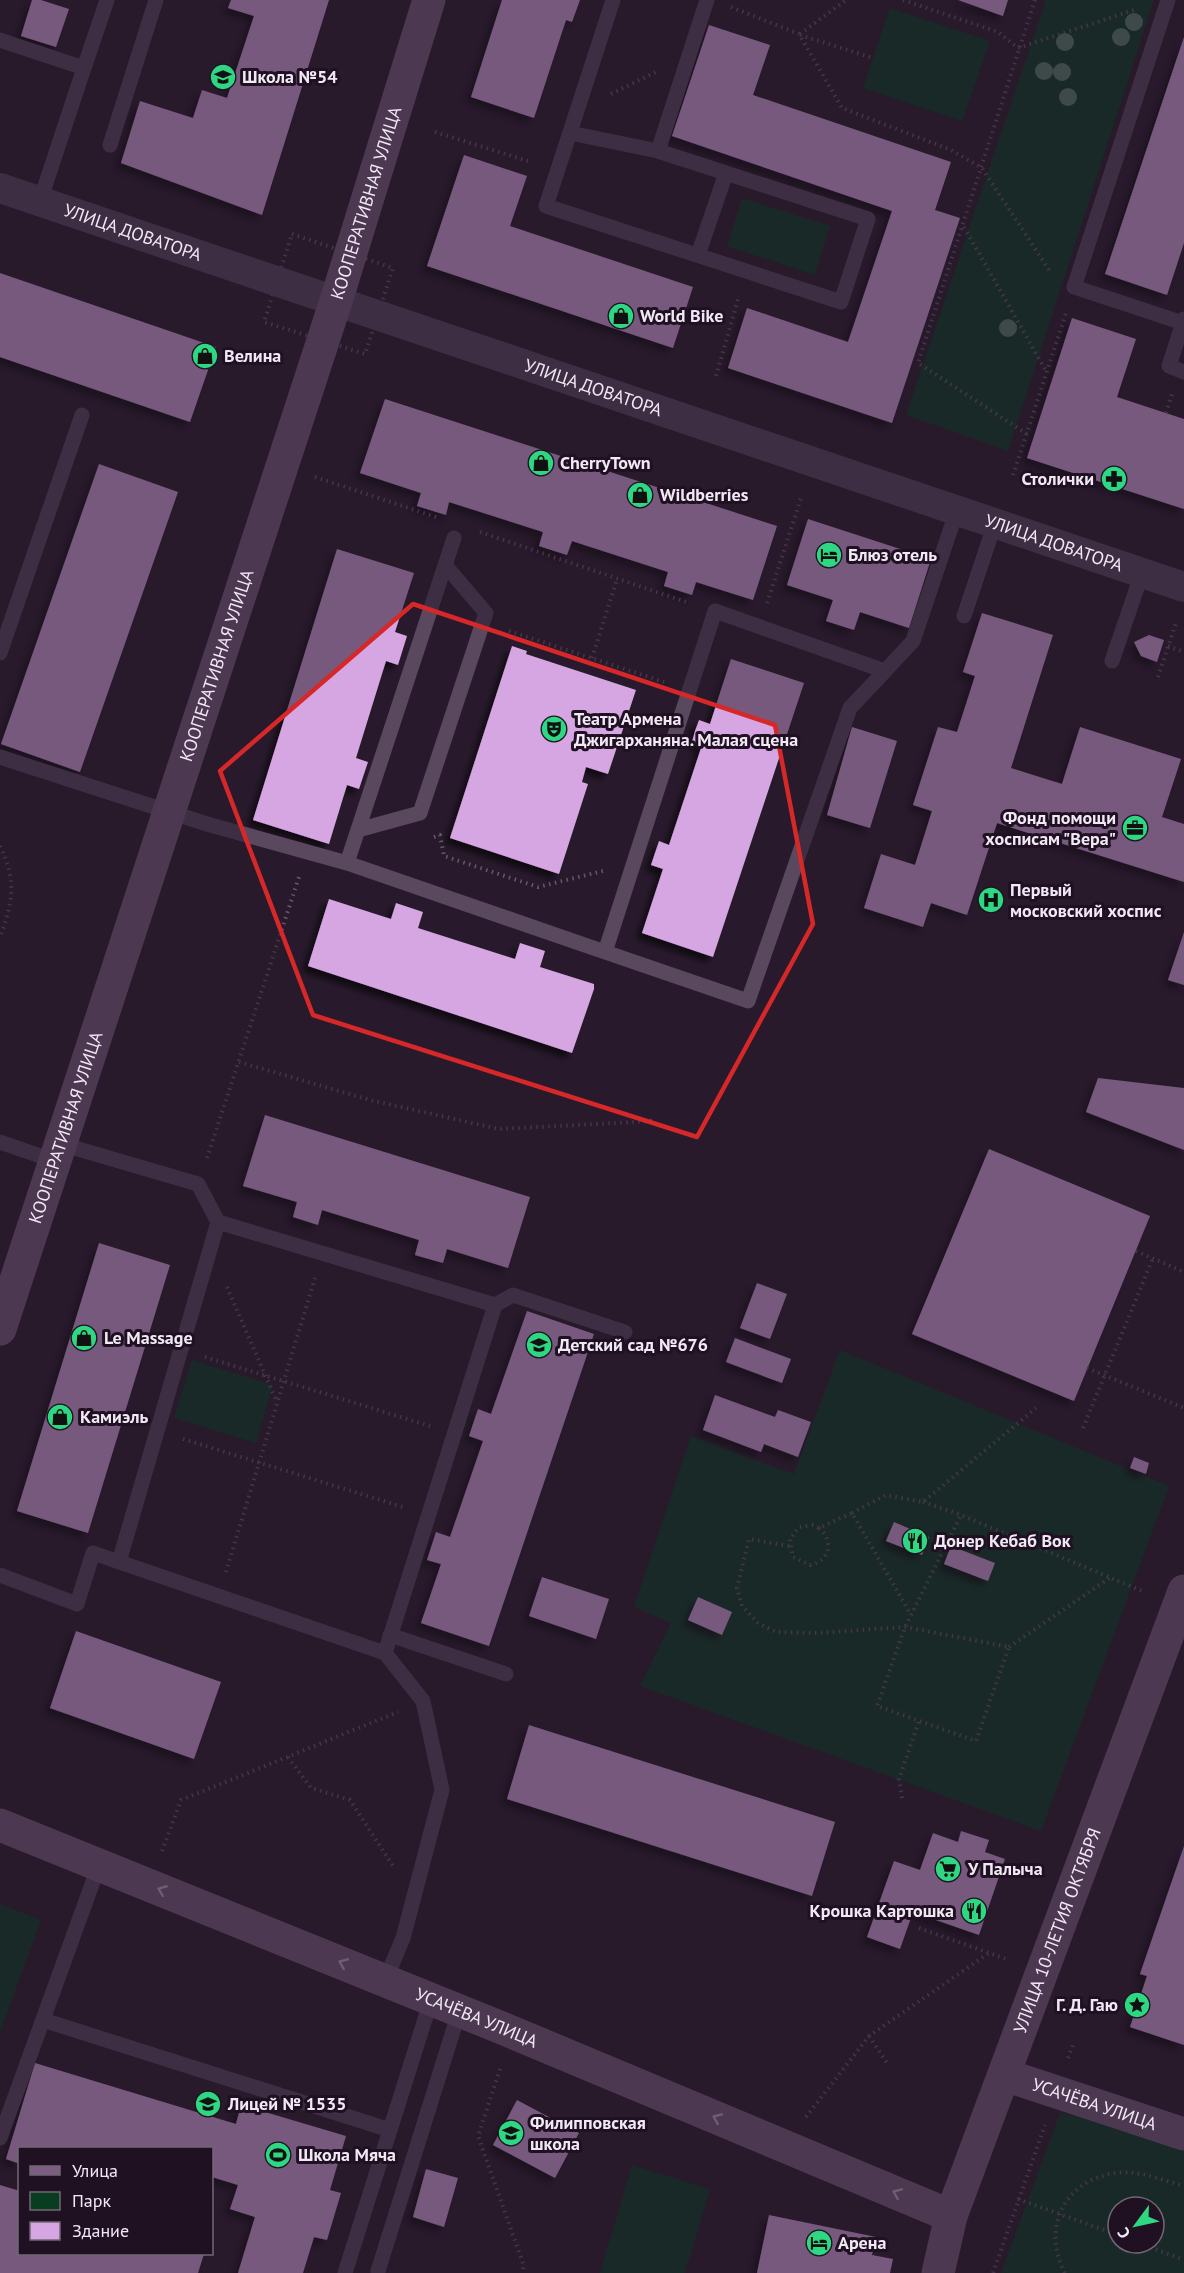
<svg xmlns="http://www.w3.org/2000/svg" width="1184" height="2273" font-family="'PT Sans',sans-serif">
<defs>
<filter id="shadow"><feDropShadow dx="-5.5" dy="5.5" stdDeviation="3" flood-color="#0009"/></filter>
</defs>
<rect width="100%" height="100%" fill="#281a2c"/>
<path fill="#083d22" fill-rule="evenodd" d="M1046 0H1154L1008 451 906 415Z
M890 8 990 41 962 121 863 88Z
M742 198 830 226 815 275 727 246Z
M840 1350 1169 1486 1041 1831 640 1686 671 1623 634 1607 691 1436 794 1474Z
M192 1360 273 1385 256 1443 174 1418Z
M0 1904 41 1920 0 2032Z
M1060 2113 1092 2118 1184 2149V2273H1001ZM1118 2207H1154V2243H1118Z
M632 2165 710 2189 685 2273H600Z"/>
<path fill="#d5a6e1" filter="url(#shadow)" d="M32 0H41L69 9 56 47 21 36Z
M231 0H329L262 215 121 163 140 101 193 118 202 90 227 98 254 16 228 8Z
M502 0H580L572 22 566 20 534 118 471 97Z
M958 0H1008L1003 16Z
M709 25 770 45 753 95 951 162 935 210 960 218 892 423 728 368 747 308 848 342 892 211 672 136Z
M1184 37V243L1167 295 1105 274Z
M464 155 527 176 510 226 693 287 673 348 427 266Z
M0 273 216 347 190 422 0 357Z
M1072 318 1136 339 1117 397 1184 419V509L1027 458Z
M385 399 777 526 753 600 696 582 692 595 664 586 668 572 572 541 567 555 539 546 543 532 449 502 446 515 417 506 421 493 360 473Z
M99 464 178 492 80 772 1 744Z
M808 519 931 559 909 628 860 612 854 630 826 621 833 600 787 585Z
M337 549 414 573 395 632 407 636 398 665 386 661 356 758 368 762 359 789 347 785 329 844 253 820Z
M982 613 1053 635 1011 768 1062 784 1080 727 1181 759 1162 817 1184 824V882L997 823 967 915 931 903 923 927 864 908 881 854 915 865 932 811 913 805 938 727 957 732 975 676 963 672Z
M1149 635 1164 640 1157 662 1141 656 1134 642Z
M512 646 527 651 526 654 636 690 608 774 586 767 582 782 588 784 559 874 450 838Z
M731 659 804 683 713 957 642 933 663 869 651 865 659 841 669 845 702 745 692 742 695 731 699 720 710 724Z
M852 727 897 741 870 828 827 815Z
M329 899 391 919 396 903 423 912 418 928 515 959 520 943 545 951 540 967 594 984V989L572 1053 308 966Z
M1184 932V985L1168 980Z
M1098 1078 1184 1088V1150L1086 1112Z
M265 1115 530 1197 508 1268 447 1249 443 1263 415 1255 419 1240 322 1210 318 1225 293 1217 297 1202 243 1186Z
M989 1149 1150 1216 1074 1401 912 1334Z
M99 1243 170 1265 88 1533 17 1511Z
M757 1283 787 1294 770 1339 740 1328Z
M527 1311 594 1334 489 1646 421 1623 441 1564 427 1560 436 1532 450 1537 483 1441 469 1436 478 1409 491 1414Z
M735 1338 791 1359 782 1383 726 1362Z
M715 1395 775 1417 778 1410 811 1422 798 1457 764 1444 761 1452 703 1430Z
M1134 1457 1149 1463 1146 1474 1130 1468Z
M894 1522 929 1537 922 1555 886 1541Z
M951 1546 995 1563 988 1581 944 1564Z
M542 1577 609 1599 596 1639 529 1616Z
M698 1597 732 1612 722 1635 688 1620Z
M76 1631 221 1682 194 1759 50 1708Z
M529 1725 835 1822 812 1896 507 1799Z
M961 1831 989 1840 985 1852 1005 1859 979 1935 913 1912 900 1949 867 1937 894 1861 920 1870 933 1833 958 1842Z
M1184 1846V2045L1130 2027 1147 1976 1140 1974Z
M35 2063 236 2124 241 2105 346 2136 330 2190 341 2193 327 2240 314 2237 303 2273H238L255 2217 230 2209 238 2185 212 2177V2148H20V2164L6 2159Z
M517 2100 579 2133 555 2178 493 2145Z
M426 2169 458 2178 444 2227 413 2217Z
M0 2185 20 2191V2254H204L198 2273H0Z
M769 2215 876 2237 872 2255 893 2259 890 2273H757Z"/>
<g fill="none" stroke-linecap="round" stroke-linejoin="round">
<path stroke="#655969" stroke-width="4" stroke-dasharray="1.5 4.5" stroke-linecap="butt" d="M903 0 998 32 1018 48 1137 9
M731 7 799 34 842 108 951 150 982 168 1051 273
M800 34 846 0
M800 35 873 58
M611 94 656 72
M435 132 531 162
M964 227 1046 371
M292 234 393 268 365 354 264 322Z
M716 376 739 296
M1166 413 1172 394
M1027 434 918 363 1035 0
M1013 475 1066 313
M315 477 439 518
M480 532 689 603
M767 603 802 495
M509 631 664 682
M1168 646 1184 652
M592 658 617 579
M1158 677 1177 620
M434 837 440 835 444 856 538 887 603 871
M0 846C17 881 13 902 0 937
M239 1062 370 1100 499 1129 654 1121
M207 1158 299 877
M1136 1251 1184 1272
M227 1287 277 1402
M205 1357 430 1426
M1087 1368 1184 1408
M1083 1428 1153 1258
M183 1439 403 1507
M923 1502 961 1515
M852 1513 886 1495 923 1502 1036 1408
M819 1528C834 1541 830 1561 810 1565L793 1557 790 1539 799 1527 813 1525 819 1528 852 1513 911 1615
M789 1546 749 1539 737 1588 742 1606 758 1623 776 1632 818 1633 905 1627 1009 1647 976 1741 877 1706 905 1627 961 1515 1142 1591
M226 1572 315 1278
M1009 1647 1111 1577
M288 1757 311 1788 350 1800 393 1866
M902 1798 899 1779 919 1721
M162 1851 181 1800 398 1712
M919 1928 1006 1959
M869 2036 887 2063
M1068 2058 1074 2042
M500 2069 478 2136 524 2266 522 2273
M806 2117 869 2036 989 1953
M1018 2199 1118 2235
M1139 2243 1184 2260
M993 2273 1045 2125
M1065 2273C1041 2228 1064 2180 1116 2173 1139 2170 1162 2180 1184 2186"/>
<path stroke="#5a485f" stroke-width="15" d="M613 0 546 206 841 302 868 219 658 151 707 0
M1168 0 1074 287 1183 323
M0 40 84 68 40 201
M84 68 107 0
M570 133 658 151
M110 145 156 0
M698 255 726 173
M1184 319 1169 366 1184 372
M454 538 347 863 605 952 715 611 885 671 913 641 957 510
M964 616 995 523
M0 653 82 415
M1112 661 1142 573
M0 757 207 824 347 863
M358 830 420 813 486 613 445 565
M605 952 748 1001 850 708 885 671
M0 1142 55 1161
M61 1144 198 1184 218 1222
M495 1305 513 1295 625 1332
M119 1562 218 1222 495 1305 385 1653
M0 1575 77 1604 93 1553 385 1653 423 1701 442 1790 403 1938 385 1981
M390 1635 506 1674
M43 2020 390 2130
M0 2138 99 1865
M378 2271 459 2012
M345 2273 431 2000"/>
<path stroke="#5a485f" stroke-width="30" id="s1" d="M0 188 1184 587"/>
<g stroke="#7b5e82" stroke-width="33">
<path id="s2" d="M0 1329 336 301 429 0"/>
<path id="s3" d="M0 1825 502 2028 951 2216"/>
<path id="s4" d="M1005 2075 1184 2134"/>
<path id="s5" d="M938 2273 951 2216 1184 1591"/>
</g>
</g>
<g fill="#57866d">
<circle cx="1134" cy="22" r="9"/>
<circle cx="1121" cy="37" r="9"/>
<circle cx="1065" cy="42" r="9"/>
<circle cx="1044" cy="71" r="9"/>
<circle cx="1062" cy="72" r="9"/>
<circle cx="1068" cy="97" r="9"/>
<circle cx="1008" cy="328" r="9"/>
</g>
<defs><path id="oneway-chevron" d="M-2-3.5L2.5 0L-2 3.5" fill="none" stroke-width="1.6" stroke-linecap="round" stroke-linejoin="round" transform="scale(1.5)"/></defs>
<g stroke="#c2b1c7">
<use href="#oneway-chevron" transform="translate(162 1890) rotate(-158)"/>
<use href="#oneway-chevron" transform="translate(343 1963) rotate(-157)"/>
<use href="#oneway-chevron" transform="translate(717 2118) rotate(-157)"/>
<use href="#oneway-chevron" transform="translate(897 2193) rotate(-157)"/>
</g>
<path d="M0 0H1184V2273H0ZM413 604 775 725 813 924 697 1137 313 1015 220 771Z" fill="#281a2c" fill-opacity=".55" fill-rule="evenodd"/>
<path fill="none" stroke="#d62828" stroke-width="4.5" stroke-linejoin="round" d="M413 604 775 725 813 924 697 1137 313 1015 220 771Z"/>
<defs>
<g id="school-disc" transform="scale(1.35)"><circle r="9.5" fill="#2ed883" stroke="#1f1122"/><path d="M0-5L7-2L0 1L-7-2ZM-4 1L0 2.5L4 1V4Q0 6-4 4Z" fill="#111"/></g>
<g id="shop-disc" transform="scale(1.35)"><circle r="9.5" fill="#2ed883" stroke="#1f1122"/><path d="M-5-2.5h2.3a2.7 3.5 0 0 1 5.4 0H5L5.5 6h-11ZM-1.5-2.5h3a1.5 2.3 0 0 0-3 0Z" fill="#111"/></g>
<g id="pharmacy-disc" transform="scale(1.35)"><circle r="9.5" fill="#2ed883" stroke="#1f1122"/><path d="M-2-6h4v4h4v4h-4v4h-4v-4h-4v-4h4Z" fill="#111"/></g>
<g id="hotel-disc" transform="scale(1.35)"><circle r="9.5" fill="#2ed883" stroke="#1f1122"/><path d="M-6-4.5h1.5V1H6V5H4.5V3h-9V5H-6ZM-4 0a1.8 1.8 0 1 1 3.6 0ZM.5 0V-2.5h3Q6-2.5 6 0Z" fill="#111"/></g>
<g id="theatre-disc" transform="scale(1.35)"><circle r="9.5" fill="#2ed883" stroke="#1f1122"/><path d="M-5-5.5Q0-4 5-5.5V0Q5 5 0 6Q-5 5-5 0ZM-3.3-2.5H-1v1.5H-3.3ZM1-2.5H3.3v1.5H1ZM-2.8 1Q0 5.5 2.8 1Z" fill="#111"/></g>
<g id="office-disc" transform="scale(1.35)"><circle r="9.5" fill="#2ed883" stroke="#1f1122"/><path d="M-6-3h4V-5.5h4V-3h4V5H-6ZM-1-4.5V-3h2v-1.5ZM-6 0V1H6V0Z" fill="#111"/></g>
<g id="hospital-disc" transform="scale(1.35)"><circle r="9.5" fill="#2ed883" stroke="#1f1122"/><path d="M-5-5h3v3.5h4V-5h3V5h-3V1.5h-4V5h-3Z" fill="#111"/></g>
<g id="restaurant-disc" transform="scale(1.35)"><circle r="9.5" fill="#2ed883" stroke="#1f1122"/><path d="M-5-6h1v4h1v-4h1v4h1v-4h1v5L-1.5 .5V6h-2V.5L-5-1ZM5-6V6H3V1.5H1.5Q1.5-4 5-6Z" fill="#111"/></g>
<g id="supermarket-disc" transform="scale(1.35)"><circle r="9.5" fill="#2ed883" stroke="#1f1122"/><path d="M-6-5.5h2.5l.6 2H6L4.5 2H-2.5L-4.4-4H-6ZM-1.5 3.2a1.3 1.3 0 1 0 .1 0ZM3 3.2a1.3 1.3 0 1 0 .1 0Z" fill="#111"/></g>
<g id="sight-disc" transform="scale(1.35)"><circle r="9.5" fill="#2ed883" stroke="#1f1122"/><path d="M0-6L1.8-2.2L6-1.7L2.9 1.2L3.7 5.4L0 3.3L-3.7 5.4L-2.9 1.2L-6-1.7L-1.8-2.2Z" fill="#111"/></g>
<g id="stadium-disc" transform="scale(1.35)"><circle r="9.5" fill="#2ed883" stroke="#1f1122"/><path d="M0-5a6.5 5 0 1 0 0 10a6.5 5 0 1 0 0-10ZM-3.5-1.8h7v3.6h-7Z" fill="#111"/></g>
</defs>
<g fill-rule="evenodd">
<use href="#school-disc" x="223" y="77"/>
<use href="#shop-disc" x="621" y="316"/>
<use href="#shop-disc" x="205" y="356"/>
<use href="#shop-disc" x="541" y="463"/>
<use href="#pharmacy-disc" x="1114" y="479"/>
<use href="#shop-disc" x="640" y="495"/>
<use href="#hotel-disc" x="829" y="555"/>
<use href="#theatre-disc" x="554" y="729"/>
<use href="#office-disc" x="1135" y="828"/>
<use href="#hospital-disc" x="991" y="900"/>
<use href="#shop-disc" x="84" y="1338"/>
<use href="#school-disc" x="539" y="1345"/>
<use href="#shop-disc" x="60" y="1417"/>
<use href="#restaurant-disc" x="915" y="1541"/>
<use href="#supermarket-disc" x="948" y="1869"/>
<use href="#restaurant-disc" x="974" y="1911"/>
<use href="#sight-disc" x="1137" y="2005"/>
<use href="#school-disc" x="208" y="2104"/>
<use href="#school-disc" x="511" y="2133"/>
<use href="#stadium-disc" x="278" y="2155"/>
<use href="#hotel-disc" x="819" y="2243"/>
</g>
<g text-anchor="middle" stroke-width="6" stroke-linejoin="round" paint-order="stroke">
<g font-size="18" font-weight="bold" fill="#f2e8f5" stroke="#1f1122" text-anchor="start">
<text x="242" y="83">Школа №54</text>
<text x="640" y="322">World Bike</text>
<text x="224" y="362">Велина</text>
<text x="560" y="469">CherryTown</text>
<text x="1094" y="485" text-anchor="end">Столички</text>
<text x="660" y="501">Wildberries</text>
<text x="848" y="561">Блюз отель</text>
<text x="574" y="725">Театр Армена<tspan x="574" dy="21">Джигарханяна. Малая сцена</tspan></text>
<text x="1116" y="824" text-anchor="end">Фонд помощи<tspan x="1116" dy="21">хосписам "Вера"</tspan></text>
<text x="1010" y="896">Первый<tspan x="1010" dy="21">московский хоспис</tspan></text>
<text x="104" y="1344">Le Massage</text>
<text x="558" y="1351">Детский сад №676</text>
<text x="80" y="1423">Камиэль</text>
<text x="934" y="1547">Донер Кебаб Вок</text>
<text x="968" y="1875">У Палыча</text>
<text x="954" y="1917" text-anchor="end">Крошка Картошка</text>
<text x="1118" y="2011" text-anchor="end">Г. Д. Гаю</text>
<text x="228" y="2110">Лицей № 1535</text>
<text x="530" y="2129">Филипповская<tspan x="530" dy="21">школа</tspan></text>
<text x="298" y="2161">Школа Мяча</text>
<text x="838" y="2249">Арена</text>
</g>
<g font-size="18" fill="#f2e8f5" stroke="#1f1122">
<text dy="6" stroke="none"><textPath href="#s2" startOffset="1184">КООПЕРАТИВНАЯ УЛИЦА</textPath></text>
<text dy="6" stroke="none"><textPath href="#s1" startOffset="140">УЛИЦА ДОВАТОРА</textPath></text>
<text dy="6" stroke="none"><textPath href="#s1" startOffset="626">УЛИЦА ДОВАТОРА</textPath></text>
<text dy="6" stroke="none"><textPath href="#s1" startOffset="1112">УЛИЦА ДОВАТОРА</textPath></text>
<text dy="6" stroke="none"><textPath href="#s2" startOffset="698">КООПЕРАТИВНАЯ УЛИЦА</textPath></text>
<text dy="6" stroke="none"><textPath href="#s2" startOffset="212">КООПЕРАТИВНАЯ УЛИЦА</textPath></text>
<text dy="6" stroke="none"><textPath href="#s5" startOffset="363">УЛИЦА 10-ЛЕТИЯ ОКТЯБРЯ</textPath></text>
<text dy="6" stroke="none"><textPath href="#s3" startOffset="514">УСАЧЁВА УЛИЦА</textPath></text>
<text dy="6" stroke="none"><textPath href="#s4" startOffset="94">УСАЧЁВА УЛИЦА</textPath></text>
</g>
</g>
<rect x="18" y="2147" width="195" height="108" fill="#1f1122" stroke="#736776" stroke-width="1.5"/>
<rect x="30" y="2166" width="30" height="9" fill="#7b5e82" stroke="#736776" stroke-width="1.5"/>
<text x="72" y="2177" font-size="18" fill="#f2e8f5">Улица</text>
<rect x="30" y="2192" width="30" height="18" fill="#083d22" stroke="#736776" stroke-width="1.5"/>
<text x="72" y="2207" font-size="18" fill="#f2e8f5">Парк</text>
<rect x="30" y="2222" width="30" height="18" fill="#d5a6e1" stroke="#736776" stroke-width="1.5"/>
<text x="72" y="2237" font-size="18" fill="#f2e8f5">Здание</text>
<g transform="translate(1136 2225) rotate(237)"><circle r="28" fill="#1f1122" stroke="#736776" stroke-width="1.5"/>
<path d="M0-4.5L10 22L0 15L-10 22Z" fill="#2ed883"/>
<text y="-9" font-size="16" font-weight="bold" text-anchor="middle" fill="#f2e8f5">С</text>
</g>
</svg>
